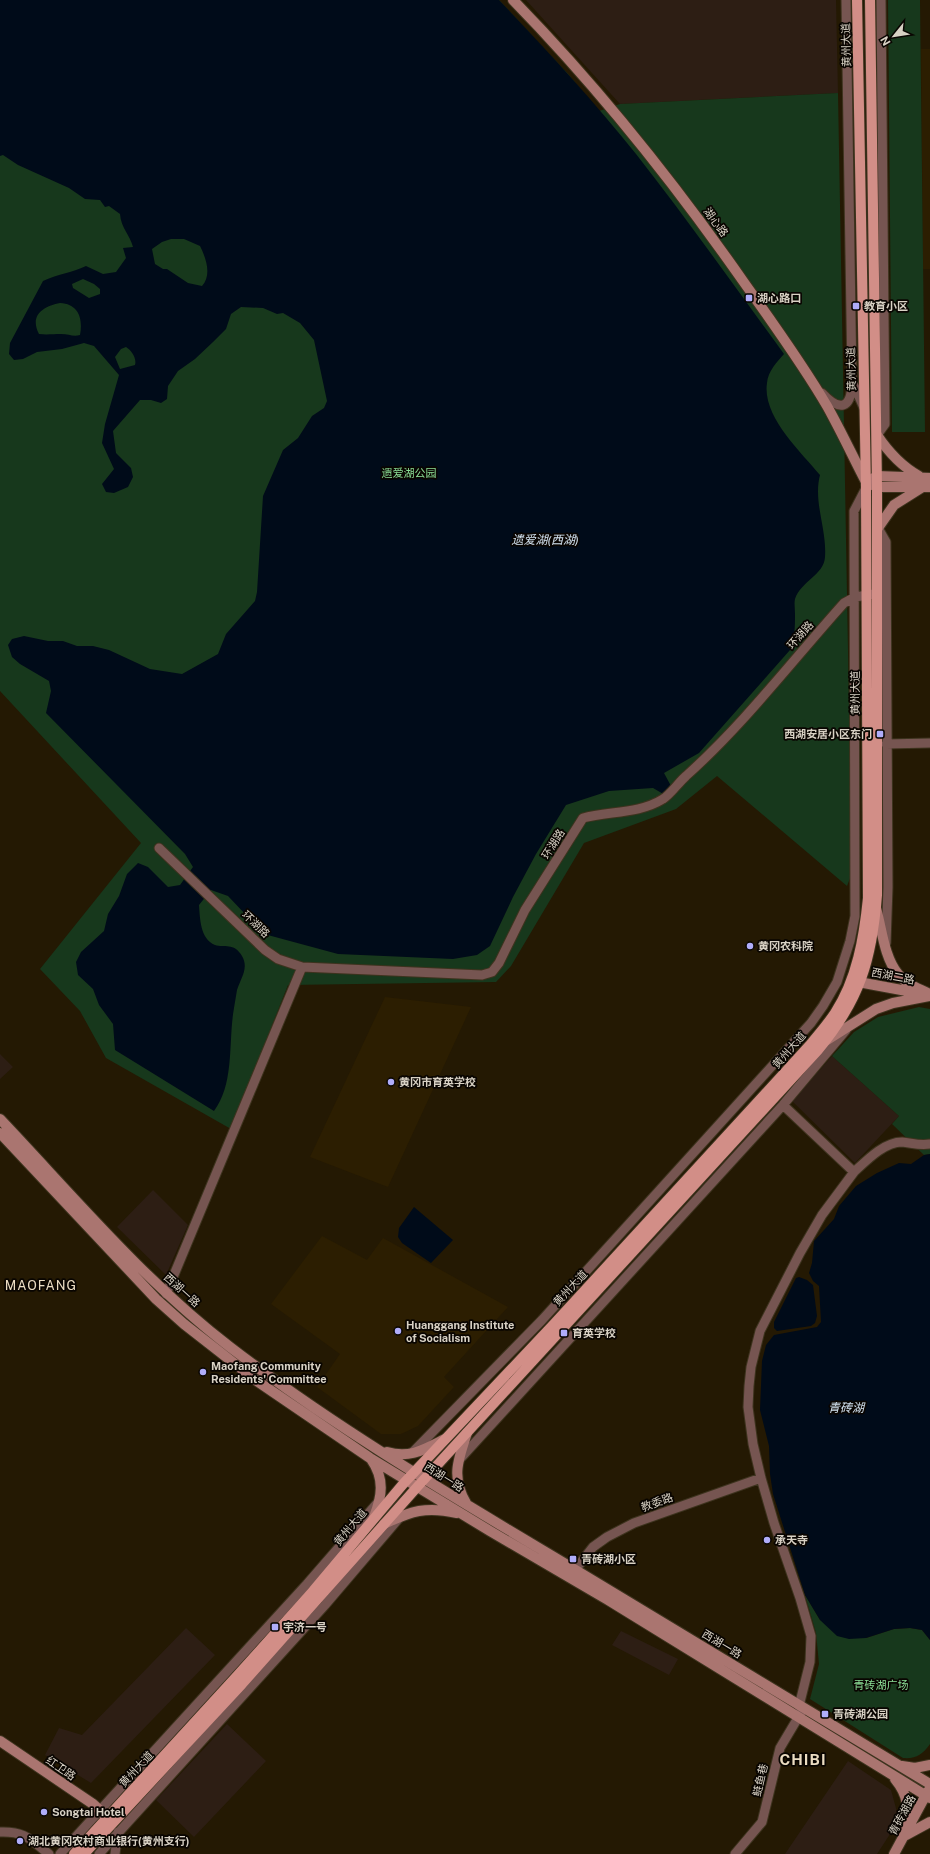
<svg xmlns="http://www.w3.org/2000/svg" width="930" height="1854" font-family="'Public Sans','Noto Sans SC',sans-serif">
<rect width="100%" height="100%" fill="#241903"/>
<path fill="#2d1e14" d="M526 0H836L838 93 620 104Z
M0 1054 13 1067 0 1079Z
M832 1056 899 1116 855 1163 792 1101Z
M153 1190 188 1225 166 1275 117 1227Z
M186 1628 215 1655 91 1783 45 1755 59 1728 82 1735Z
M621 1631 678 1659 669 1675 612 1645Z
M227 1724 266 1761 194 1837 156 1800Z
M848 1761 891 1790 897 1812 894 1828 877 1854H785Z"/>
<path fill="#2c1e01" d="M921 49H930V269H923Z
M385 997 471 1007 388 1187 310 1157Z
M322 1236 367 1260 383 1238 508 1307 444 1377 454 1387 418 1426 401 1434H381L317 1387 340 1354 271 1304Z"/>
<path fill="#17381c" d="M0 0H499L568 74 599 111 620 104 838 93 852 873 847 886 717 776 676 809 584 843 511 966 496 982 288 985 231 1129 106 1058 80 1011 40 969 141 843 0 691Z
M888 0H920L925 432H892Z
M919 1007 930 1009V1154L924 1155 892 1124 899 1116 832 1056 854 1032 878 1017Z
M805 1595 820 1620 866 1638 894 1629 910 1628 922 1630 930 1640V1744C922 1755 916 1759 903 1758L810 1699 819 1664 816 1633Z"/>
<path fill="#000b19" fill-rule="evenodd" d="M0 0H499C546 49 593 100 636 154 687 219 735 287 784 354 777 362 768 371 767 383 762 416 800 451 820 475 813 502 827 529 825 557 824 575 801 581 795 599 794 603 795 609 795 614 795 627 795 638 790 650L699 753 664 773 671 786 665 795 653 788 609 791 566 805 536 854 513 897 490 946 477 955 453 959 338 954 264 934 228 896 211 890 199 905C200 918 200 939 215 945 224 948 234 942 242 956 249 968 241 978 237 990 236 996 235 1002 234 1008 228 1041 235 1083 214 1111L115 1050 113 1024 99 1005 93 989 78 975 76 962 81 952 104 931 108 914 119 896 127 874 138 863 148 867 168 887 180 885 193 867 185 854 46 713 51 691 49 681 20 664 12 657 8 645 12 639 24 636 48 641H63L77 646H93L109 650 150 669 182 674 218 654 226 634 255 601 257 592 263 496 283 450 298 438 312 416 324 408 327 401 314 340 300 323 283 313 277 314 263 308 241 307 231 314 226 329 213 342 195 359 178 371 168 386 167 399 161 403 151 400H140L113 431 116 453 131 468 133 477 128 487 114 493 106 492 102 484 114 469 102 443 105 424 119 375 94 346 84 343 62 349 37 352 23 359 14 360 9 354 10 343 43 281C57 274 72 273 86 266L103 274 116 272 126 258 123 248 133 247C130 235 121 228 120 214L109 206 105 207 100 200 85 199 69 188 18 165 3 155 0 156ZM171 239H184L200 246C206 258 212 275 202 286L188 283 167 269H163L155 264 152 249 162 242ZM83 279 94 284 100 289V294L89 298 73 288 72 284ZM60 303C79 304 83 319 80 335 73 337 69 334 61 334 53 334 47 335 39 334 29 315 44 306 60 303ZM126 347C131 350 137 358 135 365L120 369 115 357 121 349Z
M930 1154V1640L922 1630 910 1628 894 1629 866 1638 849 1639 837 1636 820 1620 805 1595 773 1494 770 1474 769 1446 760 1410 762 1361 766 1345 774 1335 817 1327 821 1322 819 1286 813 1281 809 1273 812 1263 814 1241 834 1219 839 1206 856 1186 877 1173 899 1163 911 1164 924 1155Z
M414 1207 453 1240 431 1263 402 1243 398 1237 399 1228Z
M799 1277 807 1280 813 1285 817 1316 815 1323 811 1326 777 1331 774 1328V1322L796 1278Z"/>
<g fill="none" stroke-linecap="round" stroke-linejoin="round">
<g stroke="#3d331e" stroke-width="11">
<path id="street" d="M846 0 852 381 864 408
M822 393C840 412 851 409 852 383
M877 435 885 424 881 0
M878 528 886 542 888 887 886 943
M886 744 930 743
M159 848 265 950 278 959 302 967 482 975 492 972 499 963 525 910 583 818C609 811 639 814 663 799 670 795 679 782 686 776 744 724 792 661 844 603L855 597 874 594
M783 1105 854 1172 822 1215 800 1253 760 1331 751 1367 749 1386 748 1407 753 1444 761 1478 774 1523 800 1598 811 1636 810 1662 799 1706
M854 1172C866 1161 884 1142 902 1142 912 1143 920 1146 930 1144
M166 1294 302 967
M412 1453 542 1320 811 1023 823 1006 837 982 850 941 855 916 854 511 866 488
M459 1460 783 1105 846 1030
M575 1570 593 1547 607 1537 634 1523 761 1478
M0 1832C25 1831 31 1840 49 1854
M60 1854 307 1584 380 1500
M99 1854 325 1605 400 1517
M115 1854 118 1832
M735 1854 762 1822 780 1748 802 1711"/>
</g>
<g stroke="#3d331e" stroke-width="12">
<path id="secondary" d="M513 0C598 87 673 181 743 281 772 322 802 363 827 406 841 431 853 457 866 482
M877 435C889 453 901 466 919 476
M870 480 877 476 930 478
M870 484 877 487H930
M878 528 894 505 921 488
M876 908C882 929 884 957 898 974 906 984 919 989 930 994
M853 981 923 994
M827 1040 876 1009 893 1003 930 996
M0 1119C74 1197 144 1281 230 1347 338 1430 457 1499 574 1569 693 1640 811 1713 930 1784
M0 1133 156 1299 184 1324 257 1381 370 1458 490 1531 608 1600 930 1798
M387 1452C410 1459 425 1449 445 1439
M371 1459C385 1479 382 1496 374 1517
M466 1503C451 1477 458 1460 467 1433
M384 1524C411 1511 426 1506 457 1513
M0 1741 93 1804 107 1817
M902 1766 915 1768 930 1765
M895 1779C909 1796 909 1809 905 1829
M906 1835 930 1822
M894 1854 928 1791"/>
</g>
<g stroke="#3d331e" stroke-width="12">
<path id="primary" d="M74 1854 237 1676 313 1591 404 1483 554 1324 810 1045C818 1035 827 1025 835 1013 857 979 864 938 868 898L866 488 857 0
M84 1854 242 1684 418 1486 818 1050C860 1000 872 959 877 895V487L870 0"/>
</g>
<use href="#street" stroke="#765551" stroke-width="9"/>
<use href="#secondary" stroke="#aa7570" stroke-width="10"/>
<use href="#primary" stroke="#d28e87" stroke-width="10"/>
</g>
<g fill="#b0adfa" stroke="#090501" stroke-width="1.5">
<rect x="745" y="294" width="8" height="8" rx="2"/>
<rect x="852" y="302" width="8" height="8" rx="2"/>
<rect x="876" y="730" width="8" height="8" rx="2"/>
<circle cx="750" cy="946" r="4"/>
<circle cx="391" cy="1082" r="4"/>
<circle cx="398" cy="1331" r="4"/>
<rect x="560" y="1329" width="8" height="8" rx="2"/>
<circle cx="203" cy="1372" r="4"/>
<circle cx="767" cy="1540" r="4"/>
<rect x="569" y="1555" width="8" height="8" rx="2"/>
<rect x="271" y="1623" width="8" height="8" rx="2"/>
<rect x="821" y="1710" width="8" height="8" rx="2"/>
<circle cx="44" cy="1812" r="4"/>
<circle cx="20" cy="1841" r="4"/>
</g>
<g text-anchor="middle" stroke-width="3.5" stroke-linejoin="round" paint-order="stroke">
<g font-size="11" fill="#d8d1c4" stroke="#090501">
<text transform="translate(846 45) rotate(-91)" y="4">黄州大道</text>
<text transform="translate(716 222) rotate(54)" y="4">湖心路</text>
<text transform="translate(851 369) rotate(-91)" y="4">黄州大道</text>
<text transform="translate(800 635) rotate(-48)" y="4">环湖路</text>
<text transform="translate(855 693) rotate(-90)" y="4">黄州大道</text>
<text transform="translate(553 844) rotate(-58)" y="4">环湖路</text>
<text transform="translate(256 924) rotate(44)" y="4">环湖路</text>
<text transform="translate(893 976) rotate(11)" y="4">西湖二路</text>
<text transform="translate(789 1050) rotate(-49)" y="4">黄州大道</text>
<text transform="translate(570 1288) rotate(-47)" y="4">黄州大道</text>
<text transform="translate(182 1290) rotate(42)" y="4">西湖一路</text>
<text transform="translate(444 1477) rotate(32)" y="4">西湖一路</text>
<text transform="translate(657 1502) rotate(-20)" y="4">教委路</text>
<text transform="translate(350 1527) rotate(-50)" y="4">黄州大道</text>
<text transform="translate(722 1644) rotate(31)" y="4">西湖一路</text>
<text transform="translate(61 1768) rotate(34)" y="4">红卫路</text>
<text transform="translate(136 1769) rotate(-47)" y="4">黄州大道</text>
<text transform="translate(760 1780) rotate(-77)" y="4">鲢鱼巷</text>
<text transform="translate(902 1815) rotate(-62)" y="4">青砖湖路</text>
</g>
<g font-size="11" font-weight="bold" fill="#d8d1c4" stroke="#090501" text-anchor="start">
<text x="757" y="302">湖心路口</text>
<text x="864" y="310">教育小区</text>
<text x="872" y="738" text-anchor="end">西湖安居小区东门</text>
<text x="758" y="950">黄冈农科院</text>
<text x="399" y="1086">黄冈市育英学校</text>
<text x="406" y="1329">Huanggang Institute<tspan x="406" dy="13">of Socialism</tspan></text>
<text x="572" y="1337">育英学校</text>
<text x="211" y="1370">Maofang Community<tspan x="211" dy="13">Residents' Committee</tspan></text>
<text x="775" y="1544">承天寺</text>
<text x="581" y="1563">青砖湖小区</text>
<text x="283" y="1631">宇济一号</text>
<text x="833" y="1718">青砖湖公园</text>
<text x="52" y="1816">Songtai Hotel</text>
<text x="28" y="1845">湖北黄冈农村商业银行(黄州支行)</text>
</g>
<g font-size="11" fill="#8bde96" stroke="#090501">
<text x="409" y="477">遗爱湖公园</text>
<text x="881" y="1689">青砖湖广场</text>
</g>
<g font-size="12" font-style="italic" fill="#d3e2f0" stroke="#090501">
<text x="545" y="544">遗爱湖(西湖)</text>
<text x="846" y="1412">青砖湖</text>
</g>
<g font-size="13" letter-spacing="1" fill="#ecddc2" stroke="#090501">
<text x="41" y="1290">MAOFANG</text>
</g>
<g font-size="15" font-weight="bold" letter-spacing="1" fill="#ecddc2" stroke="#090501">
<text x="803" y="1765">CHIBI</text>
</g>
</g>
<g transform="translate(894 36) rotate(240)" stroke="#090501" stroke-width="3" paint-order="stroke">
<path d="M0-3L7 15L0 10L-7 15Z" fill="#d8d1c4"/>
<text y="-6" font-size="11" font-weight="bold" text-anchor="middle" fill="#d8d1c4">N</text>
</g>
</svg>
